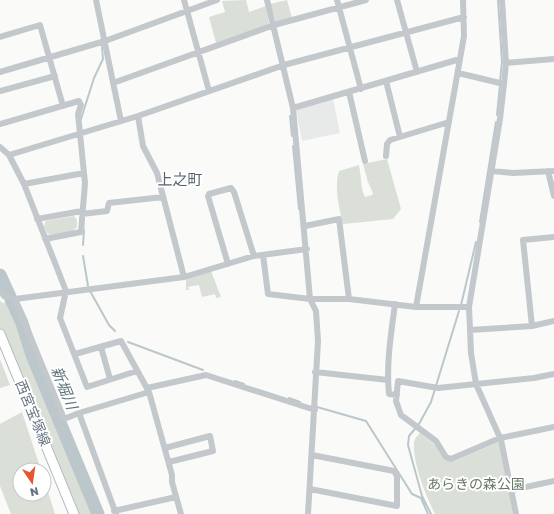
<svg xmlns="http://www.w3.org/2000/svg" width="554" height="514" font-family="'Golos Text','Noto Sans JP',sans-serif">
<rect width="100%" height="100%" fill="#fafaf8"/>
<path fill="#e8e9e9" d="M333 99 340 133 302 141 296 110Z"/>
<path fill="#dadfd7" d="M246 0 249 12 266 6 269 24 216 43 209 17 225 12 222 1Z
M287 0 292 18 276 22 270 4Z
M387 159 401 209 393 219 343 224C339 208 334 187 339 171L359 165C361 174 361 191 365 197L372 195 373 193 368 182 363 164Z
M74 216 77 220V227L73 231 50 235 47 233 44 226 46 221Z
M211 271 221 297 216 298 215 294 202 297 199 285 188 287 189 290H186V278Z
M0 300 2 303 7 302 20 329 93 514H78L0 330Z
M0 359 10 385 0 388Z
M22 412 41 470H20V494H44V479L55 514H11L0 486V424Z
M420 433 434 444 452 462 499 442 513 514H435C426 496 413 464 414 444 414 439 417 436 420 433Z"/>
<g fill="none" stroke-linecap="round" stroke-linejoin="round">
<path stroke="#bbc7cb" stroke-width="2" d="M498 0 502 62 500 81
M497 115 500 85
M290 116 292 136
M81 119 94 78 103 59 102 47
M293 146 299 209
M480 222 496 122
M83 245 84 230
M83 256 88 286
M90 291 109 325 115 331
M461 305 476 242
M128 342 203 370
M235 381 244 384
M289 398 300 402
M317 407 366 421 412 494 421 498 428 514
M431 514 422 496 408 445 409 436 419 424 431 402 459 311"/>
<path stroke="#bbc7cb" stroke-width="13" d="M0 275 22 323 32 355 98 514"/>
<g stroke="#b3babf" stroke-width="11">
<path id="secondary" d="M0 334 74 514"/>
</g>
<path stroke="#c3c8cc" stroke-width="6" d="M96 0 121 121
M184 0 209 91
M267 0 293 108 310 299 316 311 318 341 308 514
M337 0 361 89
M397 0 417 72
M502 0 506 63 504 84 500 119 469 307 471 353 476 384 501 440 516 514
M0 37 40 25 63 106
M506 63 554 59
M0 72 105 41 217 0
M458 73 504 84
M386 81 400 137
M113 83 274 25 366 0
M0 91 55 76
M349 92 365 161
M293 108 460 59
M138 116 143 146 157 173 184 277
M0 124 79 101 81 105 78 114 85 183 81 232 45 239
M0 147 9 155 24 184 66 291 60 318 87 387 137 371
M9 155 138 116 284 65 464 17
M386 156 387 144 390 140 449 122
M492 171 513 173 554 171
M548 171 554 196
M24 184 84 173
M82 214 107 211 109 203 163 197
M37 219 82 211
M305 226 339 219 349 299
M263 255 268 294 310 299H349L416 307H469
M228 264 208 196 209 194 231 188 234 192 254 256
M0 290 4 296 15 299 184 277 254 256 307 249
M15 299 64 419 79 413
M395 304C391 334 386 364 389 394L397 395
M416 307 460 59 464 36 463 0
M532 326 523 240 554 237
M470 330 532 326 554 321
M101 347 110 379
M75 354 121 341 149 392 172 475V482L181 514
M315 372 388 380
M554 374 534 378 438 388 398 381 396 401 401 415 436 441 446 457 451 459 500 438 554 427
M147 388 206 375 315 410
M165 448 210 436 213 451 169 462
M310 489 397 506V476L394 471 312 455
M512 490 554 481
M114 511 176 497
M116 514 79 413 149 392"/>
<use href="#secondary" stroke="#fff" stroke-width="9"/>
</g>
<g text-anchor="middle" stroke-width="4" stroke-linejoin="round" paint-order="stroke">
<g font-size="14" fill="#657683" stroke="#fff">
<text transform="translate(33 413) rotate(68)" y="5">西宮宝塚線</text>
</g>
<g font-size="14" fill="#687a64" stroke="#fff">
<text x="476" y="489">あらきの森公園</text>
</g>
<g font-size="15" fill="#57646e" stroke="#fff">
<text x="180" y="185">上之町</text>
</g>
<g font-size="15" font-style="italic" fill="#60757c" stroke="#fff">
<text transform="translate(64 388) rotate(68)" y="5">新堀川</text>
</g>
</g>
<g transform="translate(32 482) rotate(167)"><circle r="19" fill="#ffffff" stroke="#c1c8cd"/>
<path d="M0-3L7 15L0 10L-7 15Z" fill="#e4572e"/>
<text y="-6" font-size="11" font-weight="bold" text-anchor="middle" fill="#657683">N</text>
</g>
</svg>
